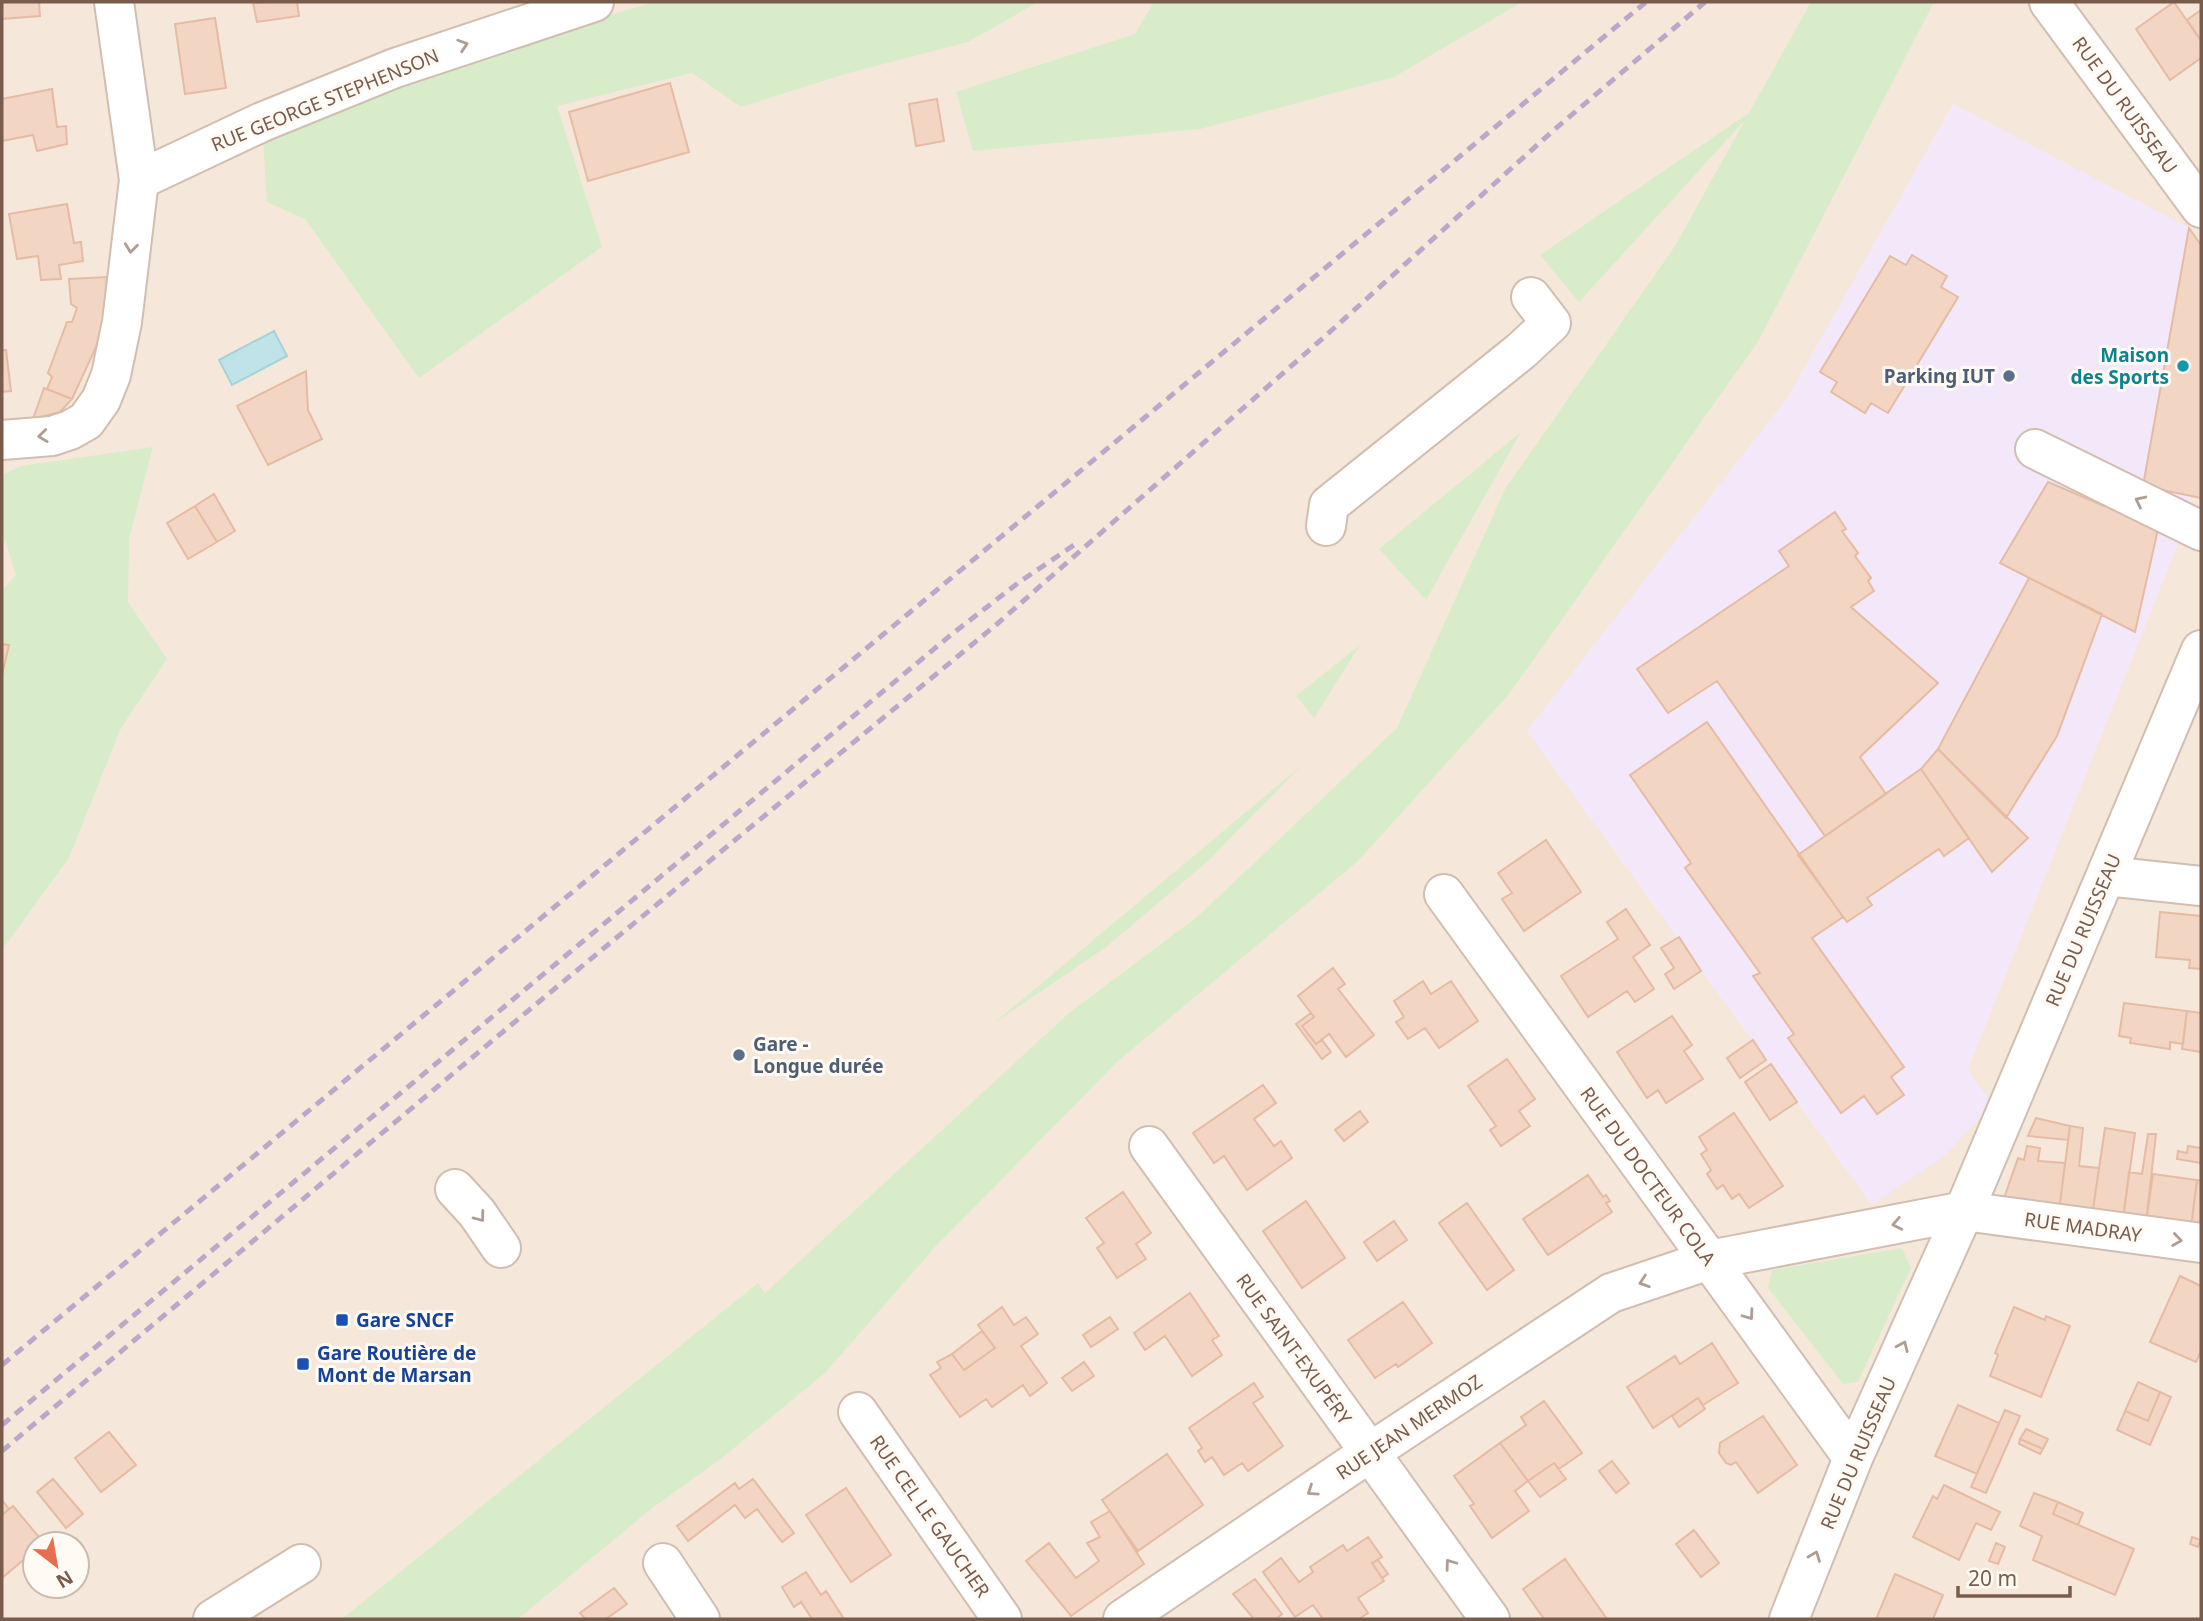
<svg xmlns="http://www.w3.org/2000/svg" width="2203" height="1621" font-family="'Noto Sans',sans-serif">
<rect width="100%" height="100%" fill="#fdf6ec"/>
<path fill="#f5e8da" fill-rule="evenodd" d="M2 2H2201V1619H2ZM35 1544H77V1586H35Z"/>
<path fill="#f3e8fa" d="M1953 104 2189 228 2143 486 2192 495 2175 551 1968 1069 1992 1105 1942 1158 1872 1205 1527 731 1788 397Z"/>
<path fill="#d8ecc9" d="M655 2H1038L968 42 845 74 741 107 692 73 557 106 602 247 419 378 305 219 267 202 262 122 428 68Z
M1154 2H1522L1394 77 1200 129 973 151 956 92 1135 34Z
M1811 2H1934L1759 340 1510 693 1358 861 1118 1061 935 1247 826 1372 722 1458 651 1509 518 1619H342L758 1283 765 1293 1069 1013 1197 917 1397 728 1505 489 1675 246 1745 120 1579 302 1540 255 1749 113Z
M1521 432 1426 600 1379 549Z
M153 447 129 539 128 602 167 659 121 728 69 858 2 950V590L16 575 2 531V475L21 466Z
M1360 645 1314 718 1296 696Z
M1302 765 1208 861 1106 947 993 1024Z
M1902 1248 1911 1268 1858 1382 1843 1384 1768 1288 1772 1270Z"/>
<path fill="#bfe3e8" stroke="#a5d3da" stroke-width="2" d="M274 331 287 356 232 385 219 360Z"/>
<path fill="#f3d5c3" stroke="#e6bba3" stroke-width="2" d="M2 2H39L40 16 2 19Z
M266 2H297L299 16 257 22 253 3Z
M2174 2 2201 41V58L2170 80 2136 29Z
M2201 10V38L2200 39 2187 20Z
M215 18 226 88 185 94 175 24Z
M670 83 689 152 588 181 569 112Z
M52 89 57 127 66 126 67 144 37 151 33 135 2 141V99Z
M937 99 944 141 916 146 909 104Z
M67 204 74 243 81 242 83 261 59 265 61 279 41 280 38 256 17 259 9 214Z
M2189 228 2201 245V498L2143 486Z
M1912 255 1947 276 1941 287 1958 297 1888 413 1871 403 1865 413 1831 392 1837 382 1820 372 1890 256 1906 265Z
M107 277 103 332 72 399 47 389 52 377 48 373 67 322H72L77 308 71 304 69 279Z
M2 350H6L11 391 2 392Z
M306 371 308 410 322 439 268 465 237 406Z
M44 388 72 399 60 412 33 419Z
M2048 482 2158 529 2135 632 2000 563Z
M214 494 235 531 217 542 195 506Z
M195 506 217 542 188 559 167 523Z
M1835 512 1846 529 1842 531 1858 553 1855 556 1871 578 1868 581 1874 591 1851 607 1938 683 1860 757 1886 794 1825 836 1717 681 1668 713 1637 669 1789 566 1779 551Z
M2029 578 2102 614 2057 736 2006 818 1938 749Z
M2 644 9 645 2 675Z
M1707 722 1843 917 1812 938 1904 1067 1891 1077 1904 1095 1877 1114 1864 1096 1841 1113 1788 1038 1794 1034 1753 976 1760 973 1685 868 1691 863 1630 775Z
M1938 749 2028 838 1992 872 1921 769Z
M1921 769 1969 838 1944 856 1939 849 1867 898 1872 905 1847 922 1798 855Z
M1546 840 1581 892 1524 931 1502 899 1512 893 1498 873Z
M1626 909 1650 945 1633 957 1654 989 1635 1002 1627 991 1588 1017 1561 976 1618 939 1607 922Z
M2160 912 2201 916V969L2189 968 2190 960 2156 957Z
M1679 937 1701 971 1674 989 1665 974 1674 968 1661 948Z
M1333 968 1345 984 1338 989 1374 1035 1346 1057 1329 1034 1316 1044 1302 1026 1314 1017 1298 996Z
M1423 981 1431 994 1451 981 1478 1021 1439 1048 1425 1028 1408 1039 1396 1022 1404 1017 1394 1001Z
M2124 1003 2187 1011 2183 1044 2170 1042V1049L2130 1043 2131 1038 2119 1036Z
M2187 1011 2201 1013V1052L2182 1049Z
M1311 1013 1314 1017 1302 1026 1316 1044 1322 1040 1331 1052 1322 1059 1296 1024Z
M1672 1016 1692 1045 1684 1051 1703 1079 1666 1103 1658 1090 1647 1098 1617 1052Z
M1753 1040 1766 1060 1740 1078 1727 1058Z
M1507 1059 1535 1099 1519 1111 1530 1126 1501 1146 1490 1130 1496 1126 1468 1086Z
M1771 1064 1797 1102 1770 1120 1745 1082Z
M1263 1085 1276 1103 1254 1119 1274 1146 1281 1141 1292 1158 1247 1190 1224 1156 1214 1163 1193 1133Z
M1360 1111 1368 1122 1344 1141 1335 1130Z
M1734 1113 1783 1186 1749 1208 1739 1194 1732 1199 1723 1185 1717 1189 1707 1174 1711 1170 1701 1154 1707 1150 1699 1137Z
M2036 1118 2070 1126 2068 1140 2028 1136Z
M2070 1126 2083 1128 2079 1166 2099 1168 2092 1216 2059 1211Z
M2105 1128 2135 1133 2123 1219 2092 1216Z
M2148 1134H2156L2146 1222 2123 1219 2129 1172 2142 1174Z
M2027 1146 2040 1148 2038 1161 2065 1163 2059 1211 2002 1204 2018 1158 2024 1160Z
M2188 1146 2201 1148V1163L2177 1159 2178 1151 2187 1153Z
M2153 1174 2197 1180 2191 1227 2146 1222Z
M1588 1175 1603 1197 1606 1195 1610 1201 1606 1203 1612 1212 1548 1255 1523 1219Z
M2197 1180 2201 1181V1228L2191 1227Z
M1123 1192 1151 1233 1136 1244 1146 1259 1117 1278 1097 1248 1104 1243 1086 1218Z
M1306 1201 1345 1258 1302 1288 1263 1231Z
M1467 1203 1514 1270 1487 1290 1439 1223Z
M1394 1221 1407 1240 1377 1261 1364 1242Z
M2180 1276 2201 1286V1351L2196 1362 2150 1342Z
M1190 1293 1219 1336 1212 1340 1222 1355 1192 1376 1165 1336 1145 1350 1134 1333Z
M1403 1302 1432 1343 1398 1367 1396 1364 1375 1378 1348 1340Z
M1002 1307 1014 1325 1026 1317 1038 1334 1021 1346 1047 1383 1030 1396 1023 1385 992 1407 986 1399 960 1417 930 1375 941 1368 937 1362 952 1354 964 1370 995 1348 978 1325Z
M2014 1307 2045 1320 2046 1316 2070 1326 2041 1397 1990 1376 1998 1355 1995 1353Z
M1110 1317 1118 1329 1091 1347 1083 1335Z
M982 1331 995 1348 964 1370 952 1354Z
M1712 1343 1738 1383 1703 1405 1698 1398 1653 1428 1627 1387 1675 1356 1680 1364Z
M1084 1362 1094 1376 1072 1391 1062 1378Z
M2138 1382 2160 1392 2148 1421 2125 1411Z
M1254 1383 1263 1397 1253 1403 1283 1446 1248 1471 1242 1463 1224 1475 1212 1457 1205 1462 1198 1451 1202 1448 1189 1428Z
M2160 1392 2171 1397 2150 1445 2117 1430 2125 1411 2148 1421Z
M1698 1398 1705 1409 1679 1427 1672 1416Z
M1544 1401 1582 1453 1559 1469 1554 1463 1528 1481 1500 1443 1526 1425 1521 1417Z
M1958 1405 1999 1423 1977 1474 1935 1456Z
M2005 1410 2020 1416 1986 1493 1971 1487Z
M1763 1416 1797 1465 1758 1493 1736 1462 1731 1465 1726 1463 1719 1453 1720 1443Z
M2026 1429 2048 1439 2043 1449 2020 1439Z
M109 1432 136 1465 101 1492 75 1458Z
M2020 1439 2043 1449 2040 1454 2019 1444Z
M1500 1443 1528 1481 1515 1491 1529 1511 1492 1538 1470 1506 1474 1504 1454 1476Z
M1167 1454 1203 1505 1138 1551 1102 1500Z
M1612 1461 1629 1483 1616 1493 1599 1471Z
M1554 1463 1566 1479 1540 1497 1528 1481Z
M53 1479 83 1514 66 1528 37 1492Z
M753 1479 794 1533 782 1542 757 1509 745 1518 735 1505 688 1541 677 1526 735 1483 739 1489Z
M1944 1485 2000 1512 1991 1530 1976 1523 1959 1560 1913 1537 1933 1496 1937 1499Z
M846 1488 891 1555 851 1582 806 1515Z
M2034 1493 2058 1502 2053 1514 2134 1549 2115 1595 2033 1560 2042 1536 2020 1526Z
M2 1500 9 1509 2 1515Z
M2058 1502 2083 1513 2078 1525 2053 1514Z
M13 1506 44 1543 35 1544V1550L2 1578V1515Z
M1110 1511 1144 1564 1071 1616 1026 1561 1049 1543 1076 1578 1099 1561 1087 1543 1100 1537 1091 1522Z
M1694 1530 1719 1563 1701 1577 1676 1544Z
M1368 1537 1382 1557 1372 1563 1384 1581 1358 1598 1368 1613 1359 1619H1323L1313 1605 1295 1617 1263 1572 1281 1558 1299 1582 1313 1572 1310 1567 1343 1545 1347 1551Z
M2192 1537 2201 1540 2198 1547 2190 1544Z
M1996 1543 2005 1547 1998 1564 1989 1561Z
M1565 1559 1607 1619H1544L1523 1589Z
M1378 1560 1388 1574 1382 1578 1372 1563Z
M806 1572 821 1595 826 1591 844 1619H812L801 1602 794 1607 782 1587Z
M1895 1574 1943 1595 1933 1619H1876Z
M1255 1579 1282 1614 1276 1619H1254L1233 1594Z
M614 1588 627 1604 606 1619H585L580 1613Z"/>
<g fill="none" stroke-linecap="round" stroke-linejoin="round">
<g stroke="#d1beb0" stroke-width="42">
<path id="minor" d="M2049 2 2201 208
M139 180 262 122 395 68 594 2
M2 440 52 436 70 430 86 421 101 400 111 375 122 322 139 180 114 2
M2035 449 2201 531
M1326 526 1329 505 1521 351 1551 323 1531 297
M2106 876 2201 886
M1444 894 1853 1458
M1149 1146 1490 1619
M455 1189 477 1213 501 1248
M858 1412 1002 1619
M663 1563 700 1619
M213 1619 301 1564
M1123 1619 1369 1453 1611 1293 1709 1260 1964 1211 2201 1243
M1789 1619 1853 1458 1964 1211 2201 650"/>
</g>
<use href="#minor" stroke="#fff" stroke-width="38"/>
<path stroke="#b9a8c9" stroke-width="5" stroke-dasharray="10 7" stroke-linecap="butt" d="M2 1365 1646 2
M2 1425 952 634 1018 583 1074 545
M2 1451 541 1000 997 624 1322 339 1555 129 1705 2"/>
</g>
<defs><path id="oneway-chevron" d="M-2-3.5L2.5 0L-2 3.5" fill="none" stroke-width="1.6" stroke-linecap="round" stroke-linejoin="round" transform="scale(1.75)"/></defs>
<g stroke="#af9d94">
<use href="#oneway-chevron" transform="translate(463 45) rotate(-18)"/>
<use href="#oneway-chevron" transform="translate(131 248) rotate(97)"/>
<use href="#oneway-chevron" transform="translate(43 436) rotate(173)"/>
<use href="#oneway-chevron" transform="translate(2140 501) rotate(-154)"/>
<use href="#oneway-chevron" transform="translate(480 1217) rotate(53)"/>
<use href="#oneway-chevron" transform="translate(1897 1224) rotate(169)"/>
<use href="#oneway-chevron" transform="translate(2177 1240) rotate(8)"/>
<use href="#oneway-chevron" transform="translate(1644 1282) rotate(161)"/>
<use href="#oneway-chevron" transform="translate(1749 1315) rotate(54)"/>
<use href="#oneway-chevron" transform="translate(1903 1346) rotate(-66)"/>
<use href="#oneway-chevron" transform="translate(1312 1491) rotate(146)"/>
<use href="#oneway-chevron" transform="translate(1815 1556) rotate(-69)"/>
<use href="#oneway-chevron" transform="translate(1450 1564) rotate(-126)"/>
</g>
<circle fill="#0f9aa8" stroke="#fffaf3" stroke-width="2.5" cx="2183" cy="366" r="7"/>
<g fill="#5c6f8a" stroke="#fffaf3" stroke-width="2.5">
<circle cx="2009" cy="376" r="7"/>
<circle cx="739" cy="1055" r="7"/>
</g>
<g fill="#1a4fb4" stroke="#fffaf3" stroke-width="2.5">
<rect x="335" y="1313" width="14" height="14" rx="3.5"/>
<rect x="296" y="1357" width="14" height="14" rx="3.5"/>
</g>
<g text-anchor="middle" stroke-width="6" stroke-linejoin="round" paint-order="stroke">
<g font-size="19" fill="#7a5c4d" stroke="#fffaf3">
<text transform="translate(325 100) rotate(-22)" y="7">RUE GEORGE STEPHENSON</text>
<text transform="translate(2125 105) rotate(54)" y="7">RUE DU RUISSEAU</text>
<text transform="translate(2083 930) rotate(-67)" y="7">RUE DU RUISSEAU</text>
<text transform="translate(1648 1176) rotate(54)" y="7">RUE DU DOCTEUR COLA</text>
<text transform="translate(2083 1227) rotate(8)" y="7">RUE MADRAY</text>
<text transform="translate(1294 1349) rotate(54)" y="7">RUE SAINT-EXUPÉRY</text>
<text transform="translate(1409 1427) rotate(-34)" y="7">RUE JEAN MERMOZ</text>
<text transform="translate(1858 1453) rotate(-67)" y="7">RUE DU RUISSEAU</text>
<text transform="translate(930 1516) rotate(55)" y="7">RUE CEL LE GAUCHER</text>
</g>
<g font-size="19" font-weight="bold" fill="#0d838f" stroke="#fffaf3" text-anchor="end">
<text x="2169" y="362">Maison<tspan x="2169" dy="22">des Sports</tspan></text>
</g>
<g font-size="19" font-weight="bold" fill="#4e5e75" stroke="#fffaf3" text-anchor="end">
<text x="1995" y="383">Parking IUT</text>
<text x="753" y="1051" text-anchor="start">Gare -<tspan x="753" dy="22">Longue durée</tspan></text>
</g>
<g font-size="19" font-weight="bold" fill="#164399" stroke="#fffaf3" text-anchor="start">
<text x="356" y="1327">Gare SNCF</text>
<text x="317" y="1360">Gare Routière de<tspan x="317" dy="22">Mont de Marsan</tspan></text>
</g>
</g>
<rect width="2203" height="1621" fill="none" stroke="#7a5c4d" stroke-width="7"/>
<g transform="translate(56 1565) rotate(149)"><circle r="33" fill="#fffaf3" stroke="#cabbb1" stroke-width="2"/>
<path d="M0-5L12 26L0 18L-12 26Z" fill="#e76f51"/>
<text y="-10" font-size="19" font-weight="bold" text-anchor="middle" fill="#7a5c4d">N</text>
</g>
<path d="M1958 1586v10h112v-10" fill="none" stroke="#7a5c4d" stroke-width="3.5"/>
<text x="1968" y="1586" font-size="21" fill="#7a5c4d" stroke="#fffaf3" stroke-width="5" paint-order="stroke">20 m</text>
</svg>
